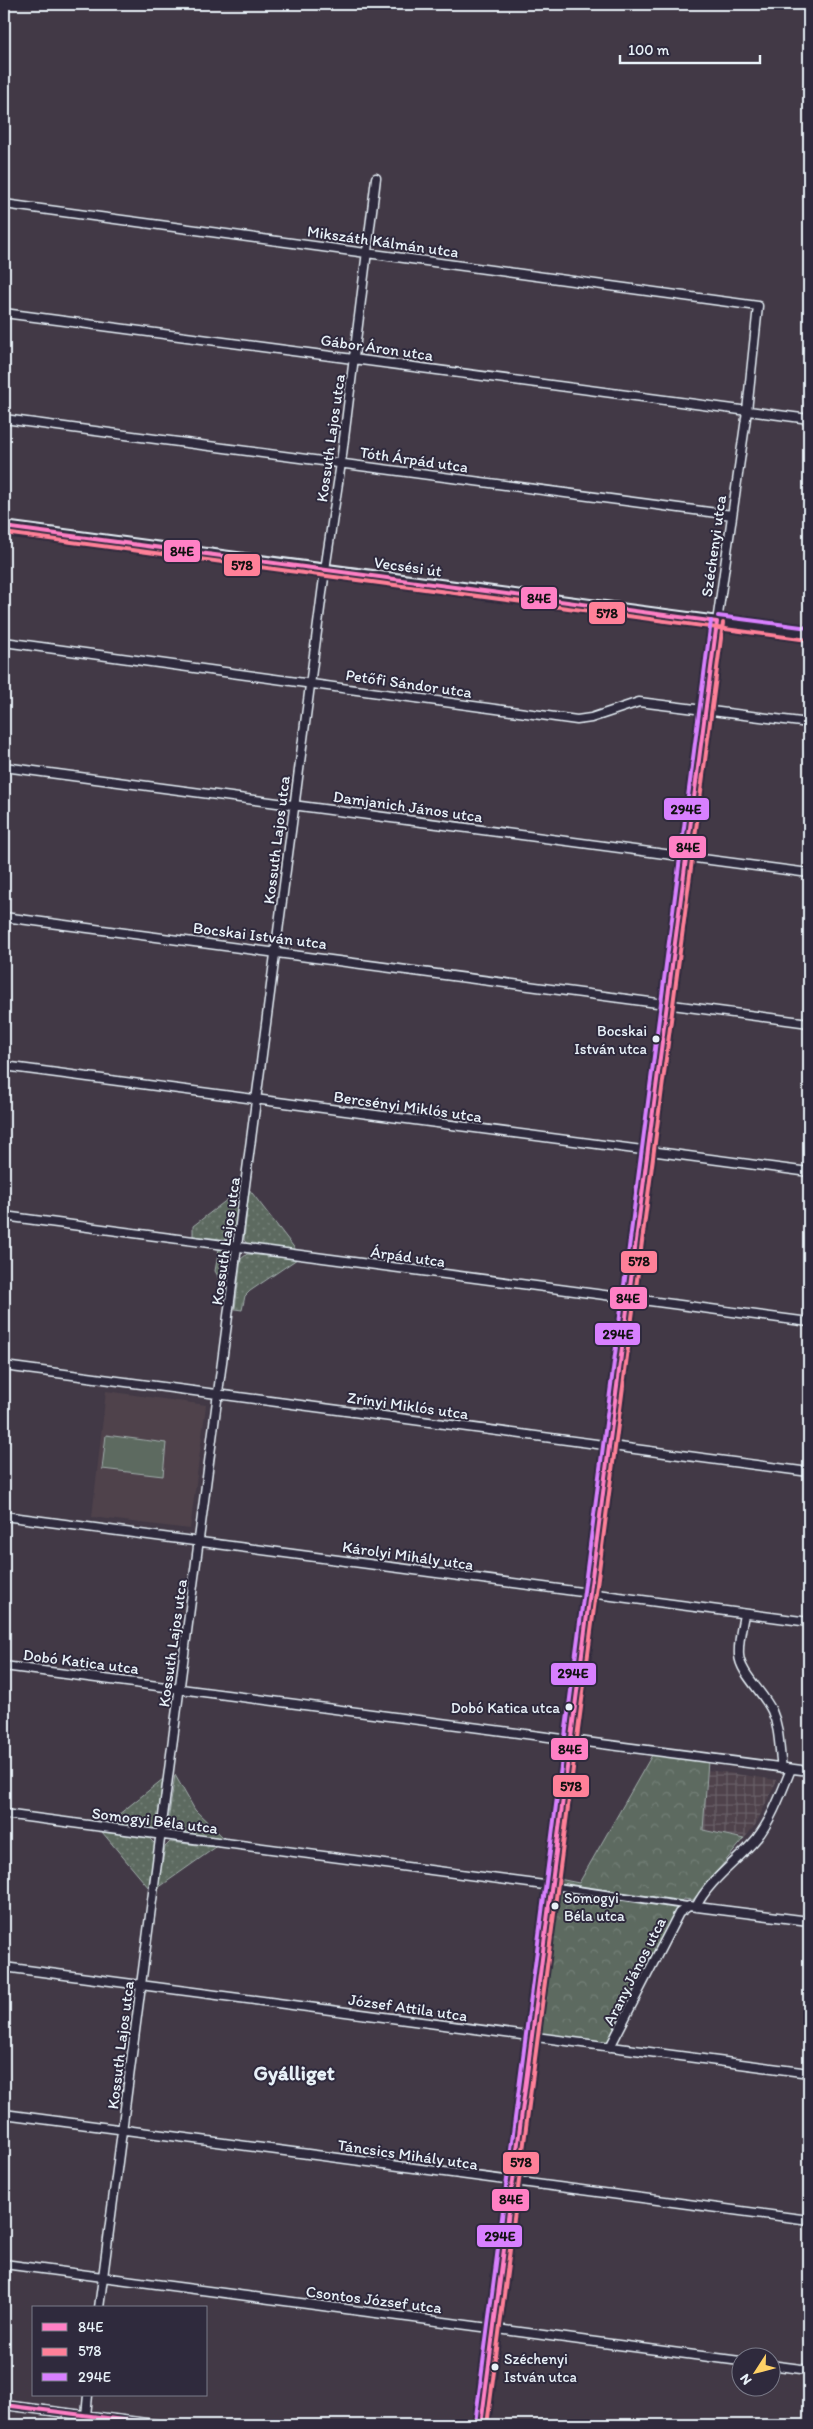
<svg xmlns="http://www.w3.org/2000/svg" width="813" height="2429" font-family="Itim,sans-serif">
<defs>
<pattern id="industrial-grid" width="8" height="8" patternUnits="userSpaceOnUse" patternTransform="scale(1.25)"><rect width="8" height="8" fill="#4f434c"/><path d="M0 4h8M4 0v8" fill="none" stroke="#685f67"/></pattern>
<pattern id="grass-dots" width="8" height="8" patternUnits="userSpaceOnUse" patternTransform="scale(1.25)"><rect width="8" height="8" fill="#5d6a60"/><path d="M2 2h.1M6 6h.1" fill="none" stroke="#748078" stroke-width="1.8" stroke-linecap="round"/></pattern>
<pattern id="forest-crowns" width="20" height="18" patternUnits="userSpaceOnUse" patternTransform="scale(1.25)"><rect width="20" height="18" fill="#5d6a60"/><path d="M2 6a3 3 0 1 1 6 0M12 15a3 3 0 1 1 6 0" fill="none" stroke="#748078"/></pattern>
</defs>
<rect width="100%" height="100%" fill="#423946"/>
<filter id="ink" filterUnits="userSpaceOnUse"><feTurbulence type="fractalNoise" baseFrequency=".02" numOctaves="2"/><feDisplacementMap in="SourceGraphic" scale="10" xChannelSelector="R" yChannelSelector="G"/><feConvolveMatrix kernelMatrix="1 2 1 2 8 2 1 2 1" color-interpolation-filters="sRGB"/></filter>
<g filter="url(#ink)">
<path fill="#4f434c" d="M106 1391 206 1405 190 1529 92 1517Z"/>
<path fill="url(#industrial-grid)" d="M708 1770 777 1780 756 1824 744 1839 703 1830Z"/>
<path fill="url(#grass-dots)" stroke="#a2aeac" d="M241 1189 234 1237 230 1240 193 1236V1226Z
M249 1189 296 1250 248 1245 244 1240Z
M219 1249 227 1250 232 1256 226 1301C218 1291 222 1281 215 1271Z
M247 1254 297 1259 250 1291 245 1296 242 1310 235 1309 241 1259Z
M175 1775 195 1810 224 1838 170 1832 167 1828Z
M163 1779 157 1826 152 1830 108 1823Z
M102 1832 149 1838 155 1844 149 1888Z
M170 1842 216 1847 158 1888 165 1847Z"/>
<path fill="url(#forest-crowns)" stroke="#a2aeac" d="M652 1755 708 1761 703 1830 744 1839 693 1900 683 1899 608 2043 536 2035 559 1879 579 1883Z"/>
<path fill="#5d6a60" stroke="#a2aeac" d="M106 1435 166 1443 163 1476 102 1469Z"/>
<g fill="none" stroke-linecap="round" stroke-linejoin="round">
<g stroke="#e8f1f8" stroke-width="9">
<path id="pedestrian" d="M552 1886 689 1906"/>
</g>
<g stroke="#e8f1f8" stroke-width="11">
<path id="minor" d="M4 204 758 306 747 411 717 622
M4 313 809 419
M4 419 732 515
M4 642 577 720 591 718 639 702 809 723
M4 767 809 873
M4 917 809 1023
M4 1066 809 1172
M4 1216 809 1322
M4 1366 809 1472
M4 1516 809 1622
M744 1614C742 1627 738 1641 739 1655 740 1673 764 1693 772 1711 780 1729 779 1749 782 1768
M4 1666 809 1771
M4 1814 552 1886
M696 1907C709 1880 738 1861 757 1838 772 1819 782 1791 791 1769
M4 1967 809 2073
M610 2047 679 1913 689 1906 809 1921
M4 2114 809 2220
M4 2264 740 2361
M99 2308 325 570 341 463 376 178
M770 2365 809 2370
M4 2405 162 2425
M86 2416 88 2395"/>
</g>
<g stroke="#e8f1f8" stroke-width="12">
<path id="tertiary" d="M481 2425 717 622"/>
</g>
<g stroke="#e8f1f8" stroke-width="14">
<path id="secondary" d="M4 527 809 634"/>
</g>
<use href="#pedestrian" stroke="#2f2a3d" stroke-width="5.5"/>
<use href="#minor" stroke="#2f2a3d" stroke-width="8"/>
<use href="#tertiary" stroke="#2f2a3d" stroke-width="9"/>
<use href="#secondary" stroke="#2f2a3d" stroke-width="10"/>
<g stroke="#2f2a3d" stroke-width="8">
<path id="bus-1" d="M4 527 717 622
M4 2405 162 2425
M481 2425 717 622"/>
</g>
<g stroke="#2f2a3d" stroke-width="8">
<path id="bus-2" d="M4 533 808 640
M487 2425 723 623"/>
</g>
<g stroke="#2f2a3d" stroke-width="8">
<path id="bus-3" d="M718 616 809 628
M475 2424 711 621"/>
</g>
<use href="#bus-1" stroke="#ff80c5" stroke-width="4"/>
<use href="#bus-2" stroke="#ff8098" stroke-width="4"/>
<use href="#bus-3" stroke="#d880ff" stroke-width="4"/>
</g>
</g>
<g fill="#e8f1f8" stroke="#2f2a3d" stroke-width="2">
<circle cx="656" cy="1039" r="4.5"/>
<circle cx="569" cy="1707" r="4.5"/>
<circle cx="555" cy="1906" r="4.5"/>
<circle cx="495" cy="2367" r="4.5"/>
</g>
<g text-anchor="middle" stroke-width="4" stroke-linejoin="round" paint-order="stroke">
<g font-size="15" fill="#e8f1f8" stroke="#2f2a3d" text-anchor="end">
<text x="647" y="1036">Bocskai<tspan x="647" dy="18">István utca</tspan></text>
<text x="560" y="1713">Dobó Katica utca</text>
<text x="564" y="1903" text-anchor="start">Somogyi<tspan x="564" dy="18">Béla utca</tspan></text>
<text x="504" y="2364" text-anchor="start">Széchenyi<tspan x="504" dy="18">István utca</tspan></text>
</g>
<g font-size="16" fill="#e8f1f8" stroke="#2f2a3d">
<text transform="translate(383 241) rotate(8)" y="6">Mikszáth Kálmán utca</text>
<text transform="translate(377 347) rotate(8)" y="6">Gábor Áron utca</text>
<text transform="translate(330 438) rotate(-82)" y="6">Kossuth Lajos utca</text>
<text transform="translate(414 459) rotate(8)" y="6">Tóth Árpád utca</text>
<text transform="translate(713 546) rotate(-82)" y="6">Széchenyi utca</text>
<text transform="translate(408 566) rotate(8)" y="6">Vecsési út</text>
<text transform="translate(409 683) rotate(8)" y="6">Petőfi Sándor utca</text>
<text transform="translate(408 806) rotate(8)" y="6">Damjanich János utca</text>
<text transform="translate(276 840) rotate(-83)" y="6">Kossuth Lajos utca</text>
<text transform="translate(260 935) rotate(7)" y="6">Bocskai István utca</text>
<text transform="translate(408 1106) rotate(8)" y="6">Bercsényi Miklós utca</text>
<text transform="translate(225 1241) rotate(-82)" y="6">Kossuth Lajos utca</text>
<text transform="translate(408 1256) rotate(8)" y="6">Árpád utca</text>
<text transform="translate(408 1405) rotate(8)" y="6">Zrínyi Miklós utca</text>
<text transform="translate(408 1555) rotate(8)" y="6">Károlyi Mihály utca</text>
<text transform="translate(172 1643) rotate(-82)" y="6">Kossuth Lajos utca</text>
<text transform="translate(81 1661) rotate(7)" y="6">Dobó Katica utca</text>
<text transform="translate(155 1820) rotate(7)" y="6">Somogyi Béla utca</text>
<text transform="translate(634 1971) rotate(-63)" y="6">Arany János utca</text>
<text transform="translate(408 2007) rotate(8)" y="6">József Attila utca</text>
<text transform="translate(120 2045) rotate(-83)" y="6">Kossuth Lajos utca</text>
<text transform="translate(408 2154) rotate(8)" y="6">Táncsics Mihály utca</text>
<text transform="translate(374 2299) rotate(7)" y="6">Csontos József utca</text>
</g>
<g font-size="21" font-weight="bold" fill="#e8f1f8" stroke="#2f2a3d">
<text x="294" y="2080">Gyálliget</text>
</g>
</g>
<g stroke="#2f2a3d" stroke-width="2">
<rect x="163" y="539" width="38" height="24" rx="5" fill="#ff80c5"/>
<rect x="223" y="553" width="38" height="24" rx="5" fill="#ff8098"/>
<rect x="520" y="586" width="38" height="24" rx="5" fill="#ff80c5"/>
<rect x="588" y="601" width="38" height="24" rx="5" fill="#ff8098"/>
<rect x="663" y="797" width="47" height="24" rx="5" fill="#d880ff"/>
<rect x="668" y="835" width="39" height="24" rx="5" fill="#ff80c5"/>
<rect x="620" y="1250" width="38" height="24" rx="5" fill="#ff8098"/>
<rect x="609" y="1286" width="39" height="24" rx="5" fill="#ff80c5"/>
<rect x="594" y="1322" width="47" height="24" rx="5" fill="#d880ff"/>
<rect x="550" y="1662" width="47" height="24" rx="5" fill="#d880ff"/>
<rect x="550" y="1737" width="39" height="24" rx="5" fill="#ff80c5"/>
<rect x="552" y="1774" width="38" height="24" rx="5" fill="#ff8098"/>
<rect x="502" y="2151" width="38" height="24" rx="5" fill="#ff8098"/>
<rect x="491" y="2188" width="39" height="24" rx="5" fill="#ff80c5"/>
<rect x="476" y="2224" width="47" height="24" rx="5" fill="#d880ff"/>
</g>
<g font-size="14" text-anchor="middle" font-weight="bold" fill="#111">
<text x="182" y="556">84E</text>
<text x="242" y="570">578</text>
<text x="539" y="603">84E</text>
<text x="607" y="618">578</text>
<text x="686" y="814">294E</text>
<text x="688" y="852">84E</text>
<text x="639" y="1266">578</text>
<text x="628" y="1303">84E</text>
<text x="618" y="1339">294E</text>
<text x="573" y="1678">294E</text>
<text x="570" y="1754">84E</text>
<text x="571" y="1791">578</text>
<text x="521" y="2167">578</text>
<text x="511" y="2204">84E</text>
<text x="500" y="2241">294E</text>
</g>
<rect width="813" height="2429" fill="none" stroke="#2f2a3d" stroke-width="20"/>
<rect x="10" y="10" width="793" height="2409" fill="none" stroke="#e8f1f8" stroke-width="2" filter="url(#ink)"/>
<rect x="32" y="2306" width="175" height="90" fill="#2f2a3d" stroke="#797a88"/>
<rect x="42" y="2323" width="25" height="8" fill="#ff80c5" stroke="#797a88"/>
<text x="78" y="2332" font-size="15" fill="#e8f1f8">84E</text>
<rect x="42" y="2348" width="25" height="8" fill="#ff8098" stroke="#797a88"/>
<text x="78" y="2356" font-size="15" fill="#e8f1f8">578</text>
<rect x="42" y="2373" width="25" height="8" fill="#d880ff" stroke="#797a88"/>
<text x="78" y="2382" font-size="15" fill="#e8f1f8">294E</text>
<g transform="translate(756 2372) rotate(234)"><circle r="24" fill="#2f2a3d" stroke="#797a88"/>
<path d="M0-4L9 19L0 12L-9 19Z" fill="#ffd166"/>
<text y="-8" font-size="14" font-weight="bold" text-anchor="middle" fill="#e8f1f8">N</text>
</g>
<path d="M620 55v8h140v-8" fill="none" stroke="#e8f1f8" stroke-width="2.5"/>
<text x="628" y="55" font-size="15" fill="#e8f1f8" stroke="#2f2a3d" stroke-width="4" paint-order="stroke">100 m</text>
</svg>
